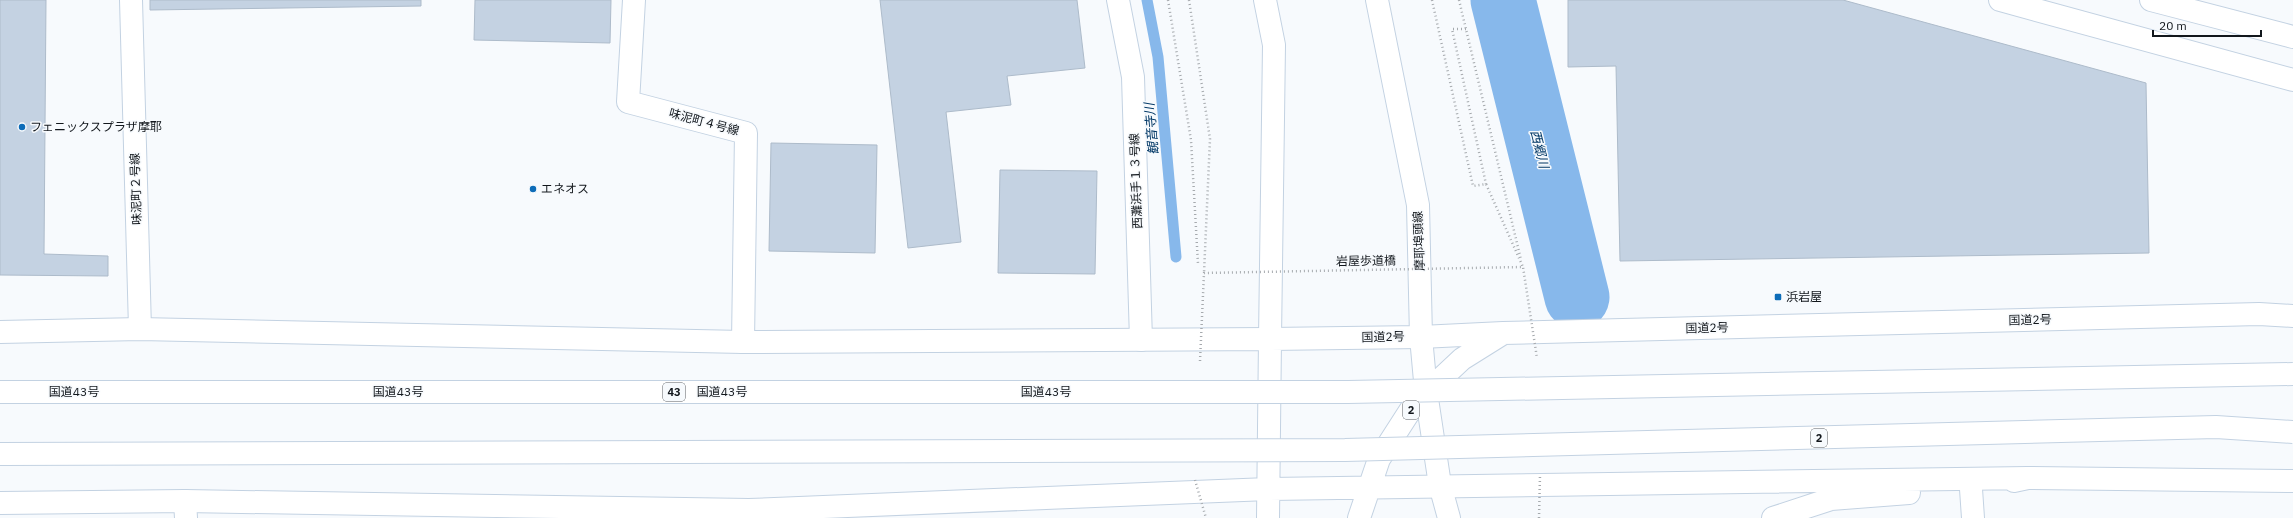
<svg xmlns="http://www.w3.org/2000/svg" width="2293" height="518" font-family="'IBM Plex Sans','Noto Sans JP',sans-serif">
<rect width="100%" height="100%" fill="#f7fafd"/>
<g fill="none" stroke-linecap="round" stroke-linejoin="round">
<path stroke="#87b8eb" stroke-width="11" d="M1147 0 1158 57 1176 257"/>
<path stroke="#87b8eb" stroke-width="65" d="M1503 0 1577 297"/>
</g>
<path fill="#c4d2e2" stroke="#adbbca" d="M0 0H46L44 254 108 256V276L0 275Z
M150 0H421V6L150 10Z
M475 0H611L610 43 474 40Z
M880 0H1077L1085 68 1007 76 1011 105 946 112 961 242 908 248Z
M1568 0H1843L2146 83 2149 253 1620 261 1616 66 1568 67Z
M771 143 877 145 875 253 769 251Z
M1000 170 1097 171 1095 274 998 273Z"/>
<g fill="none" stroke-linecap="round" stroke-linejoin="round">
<g stroke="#c3d2e2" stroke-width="24">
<path id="street" d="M131 0 140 329
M634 0 628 102 746 133 743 342
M1118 0 1133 77 1141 340
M1971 489 1973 518
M185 501 186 518"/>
</g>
<g stroke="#c3d2e2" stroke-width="24">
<path id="secondary" d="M1265 0 1274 45 1270 339
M1377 0 1418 205 1421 337 1426 392 1440 485 1449 518"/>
</g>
<g stroke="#c3d2e2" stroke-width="24">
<path id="highway" d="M2000 0 2293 80
M2151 0 2293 37
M0 332 140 329 743 342 1270 339 1421 337 1503 333 2259 314 2293 316
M2014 481 2028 478 2293 481
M0 503 185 501 749 510 1268 489 2028 478
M1268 518 1270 339
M1359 518 1379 459 1415 403 1462 359 1502 334
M1773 518 1831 499 1909 493"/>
</g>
<path stroke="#a6aaae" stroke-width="2.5" stroke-dasharray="1 3" stroke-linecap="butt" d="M1168 0 1191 140 1198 264
M1189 0 1210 139 1204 273
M1432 0 1473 186 1486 184 1523 267
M1459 0 1521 260
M1466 29H1452L1486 184"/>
<use href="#street" stroke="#fff" stroke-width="22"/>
<use href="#secondary" stroke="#fff" stroke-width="22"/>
<use href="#highway" stroke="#fff" stroke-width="22"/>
<g stroke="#c3d2e2" stroke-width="24" stroke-linecap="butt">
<path id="highway-bridge" d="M0 392H1348L2293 374
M0 454 1345 450 2216 427 2293 432"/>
</g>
<path stroke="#a6aaae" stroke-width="2.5" stroke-dasharray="1 3" stroke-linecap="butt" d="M1200 361 1204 273 1523 267 1537 358
M1195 480 1206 518
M1539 518 1540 475"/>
<use href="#highway-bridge" stroke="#fff" stroke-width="22"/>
</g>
<g fill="#0d6cb8" stroke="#f7fafd" stroke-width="1.5">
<circle cx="22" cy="127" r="4"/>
<circle cx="533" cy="189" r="4"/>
<rect x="1774" y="293" width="8" height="8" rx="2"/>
</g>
<g text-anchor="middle" stroke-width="3" stroke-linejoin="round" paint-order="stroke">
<g fill="#f7fafd" stroke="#575b60" stroke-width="1">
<rect x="663" y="383" width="22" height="18" rx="3"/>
<rect x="1403" y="401" width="16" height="18" rx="3"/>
<rect x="1811" y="429" width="16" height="18" rx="3"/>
</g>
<g font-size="11" font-weight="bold" fill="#12171c">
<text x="674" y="396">43</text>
<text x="1411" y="414">2</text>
<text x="1819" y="442">2</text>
</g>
<g font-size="12" fill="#12171c" stroke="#f7fafd">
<text transform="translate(704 122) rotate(15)" y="4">味泥町４号線</text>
<text transform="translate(1136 181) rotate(-92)" y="4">西灘浜手１３号線</text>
<text transform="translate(136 189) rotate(-92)" y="4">味泥町２号線</text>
<text transform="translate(1419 241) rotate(-92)" y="4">摩耶埠頭線</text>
<text transform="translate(1366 261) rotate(-1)" y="4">岩屋歩道橋</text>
<text transform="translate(2030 320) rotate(-1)" y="4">国道2号</text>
<text transform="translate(1707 328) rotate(-1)" y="4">国道2号</text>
<text transform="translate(1383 337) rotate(-1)" y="4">国道2号</text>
<text x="74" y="396">国道43号</text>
<text x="398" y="396">国道43号</text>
<text x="722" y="396">国道43号</text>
<text x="1046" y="396">国道43号</text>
</g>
<g font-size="12" fill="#12171c" stroke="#f7fafd" text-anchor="start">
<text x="30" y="131">フェニックスプラザ摩耶</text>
<text x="541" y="193">エネオス</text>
<text x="1786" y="301">浜岩屋</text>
</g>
<g font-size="13" font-style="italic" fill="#003765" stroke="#f7fafd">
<text transform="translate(1151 129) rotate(-95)" y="5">観音寺川</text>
<text transform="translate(1540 149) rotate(76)" y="5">西郷川</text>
</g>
</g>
<path d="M2153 30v6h108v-6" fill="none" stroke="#12171c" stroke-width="2"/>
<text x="2159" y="30" font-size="12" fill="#12171c" stroke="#f7fafd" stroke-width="3" paint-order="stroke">20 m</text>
</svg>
